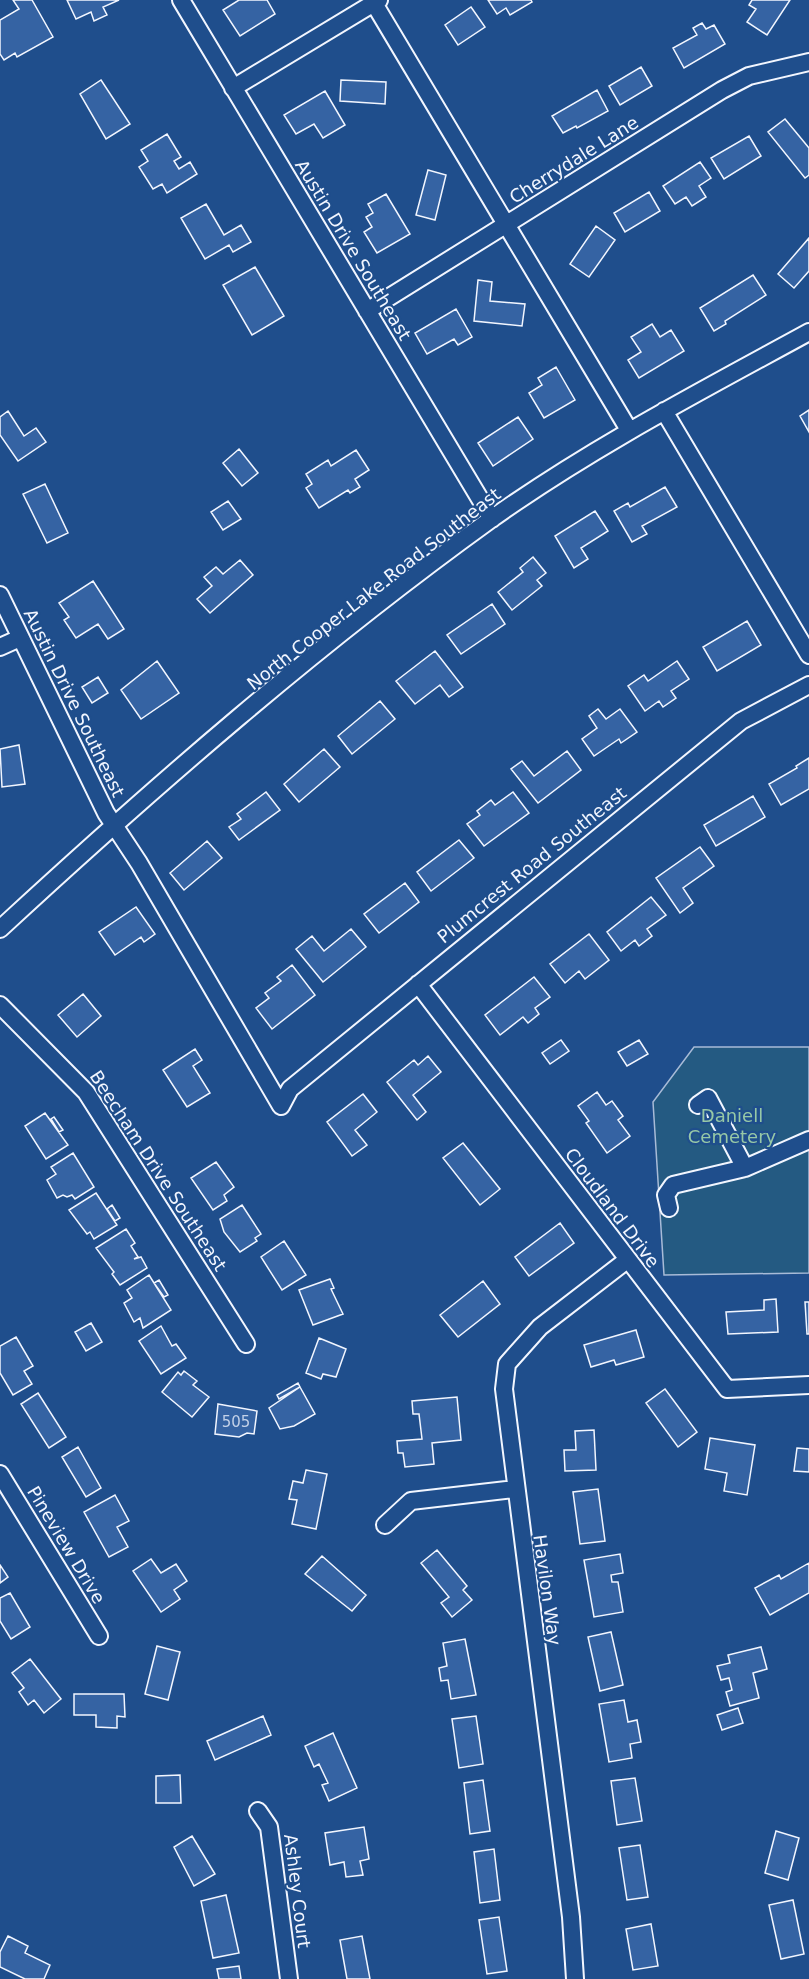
<svg xmlns="http://www.w3.org/2000/svg" width="809" height="1979" font-family="'DejaVu Sans',sans-serif">
<rect width="100%" height="100%" fill="#1f4e8c"/>
<path fill="#245a82" stroke="#a8bbd7" stroke-width="1.5" d="M694 1047H809V1273L664 1275 653 1102Z"/>
<path fill="#3563a3" stroke="#f2f6ff" stroke-width="1.5" d="M13 0H32L53 37 17 57 15 53 4 60 0 54V20L19 9Z
M67 0H119L103 7 107 15 94 21 91 12 76 19Z
M239 0H267L275 14 240 36 223 10Z
M488 0H531L532 2 510 15 506 8 497 14Z
M752 0H790L767 35 747 22 756 9 749 5Z
M471 7 485 27 458 45 445 25Z
M702 23 706 29 714 25 725 44 684 68 673 48 697 35 693 28Z
M641 67 652 86 620 105 609 86Z
M101 80 130 124 106 139 80 94Z
M341 80 386 82 385 104 340 101Z
M597 90 608 111 577 128 576 126 563 133 552 116Z
M325 91 345 125 323 138 314 124 296 134 284 115Z
M785 119 809 148V175L805 178 768 132Z
M167 134 181 157 174 161 179 169 190 162 197 174 167 193 162 184 153 189 139 167 148 161 141 150Z
M749 136 761 156 724 179 711 158Z
M700 162 711 178 699 186 706 197 692 206 686 197 675 204 663 186Z
M428 170 446 175 435 220 416 215Z
M649 192 660 211 625 232 614 213Z
M386 194 410 234 377 253 364 232 372 227 366 217 373 213 368 204Z
M206 204 224 235 241 225 251 242 233 252 229 245 205 259 181 218Z
M596 226 615 240 589 277 570 264Z
M809 238V271L794 288 778 274Z
M255 267 284 316 252 335 223 285Z
M753 275 766 295 725 321 726 324 714 331 700 308Z
M478 280 492 282 490 301 525 304 522 326 474 321Z
M456 309 472 337 458 345 454 339 427 354 415 333Z
M652 324 660 337 671 330 684 351 639 378 628 360 641 352 631 337Z
M556 367 575 400 544 418 529 393 542 385 538 378Z
M809 410V432L800 416Z
M8 411 24 436 36 428 46 442 18 461 0 435V417Z
M518 417 533 439 493 466 478 443Z
M239 449 258 473 242 486 223 463Z
M356 450 369 470 355 479 360 487 350 493 348 490 319 508 306 488 312 484 306 474 328 460 331 466Z
M45 484 68 533 47 543 23 494Z
M665 487 677 507 642 526 647 534 632 542 614 511 628 503 630 507Z
M228 501 241 519 223 530 211 512Z
M595 511 608 531 581 548 588 559 574 568 555 536Z
M533 557 546 573 537 580 542 586 512 610 498 592 523 572 520 568Z
M240 560 253 575 210 613 197 599 212 586 204 577 216 567 223 574Z
M93 581 124 629 108 639 98 624 76 638 64 620 69 617 59 603Z
M492 604 505 624 461 654 447 635Z
M747 621 761 645 717 671 703 647Z
M435 651 463 687 449 697 440 685 415 704 396 681Z
M157 661 179 693 141 719 121 690Z
M677 661 689 679 671 691 676 698 663 707 659 701 645 711 628 686 644 675 648 681Z
M98 677 108 693 92 703 82 687Z
M380 701 395 719 352 754 338 736Z
M598 709 606 719 620 709 637 732 621 743 619 739 594 756 582 739 597 728 589 716Z
M19 745 25 784 2 787 0 749Z
M324 749 340 767 299 802 284 784Z
M567 751 581 770 538 803 511 769 522 761 534 776Z
M809 758V789L781 805 769 784 797 768 796 766Z
M266 792 280 810 239 840 229 827 241 819 237 814Z
M513 792 529 813 484 846 467 824 480 815 477 811 491 800 495 805Z
M753 796 765 817 716 846 704 825Z
M459 840 474 858 431 891 417 872Z
M207 841 222 858 184 890 170 873Z
M700 847 714 866 683 888 693 903 680 913 656 878Z
M405 883 419 902 379 933 364 914Z
M651 897 666 915 647 929 652 936 639 946 635 940 621 951 607 932Z
M136 907 155 934 144 942 141 937 115 955 99 932Z
M351 929 366 947 323 982 296 949 312 936 324 951Z
M589 934 609 960 585 979 579 971 565 983 550 964Z
M292 965 315 995 272 1029 256 1008 269 998 265 993 281 981 277 977Z
M534 977 550 997 535 1008 539 1014 528 1023 523 1017 500 1035 485 1015Z
M83 994 101 1016 77 1037 58 1015Z
M561 1040 569 1051 550 1064 542 1053Z
M639 1040 648 1054 627 1066 618 1052Z
M195 1049 202 1060 193 1066 210 1093 187 1107 163 1070Z
M428 1056 441 1072 413 1095 426 1112 417 1120 387 1082 414 1060 418 1065Z
M597 1092 606 1105 612 1101 623 1116 618 1120 630 1136 607 1153 586 1123 589 1121 578 1106Z
M363 1094 377 1112 355 1130 367 1145 352 1156 327 1122Z
M45 1113 68 1145 46 1159 25 1126Z
M54 1117 63 1130 59 1132 51 1119Z
M463 1143 500 1189 480 1205 443 1158Z
M73 1153 94 1187 75 1199 72 1195 67 1197 63 1195 57 1198 47 1180 56 1174 51 1167Z
M216 1162 234 1187 224 1195 227 1201 213 1210 191 1178Z
M96 1193 117 1225 94 1239 90 1232 87 1234 69 1210Z
M112 1205 120 1218 115 1221 107 1209Z
M242 1205 261 1234 255 1238 257 1241 240 1252 224 1232 220 1219Z
M560 1223 574 1243 529 1276 515 1257Z
M126 1229 135 1243 131 1246 138 1257 134 1259 141 1257 147 1268 120 1285 112 1274 114 1272 96 1248Z
M284 1241 306 1275 282 1290 261 1257Z
M149 1275 171 1310 143 1328 140 1318 134 1322 124 1303 132 1298 127 1290Z
M330 1279 334 1288 331 1289 343 1314 313 1325 299 1290Z
M159 1280 168 1295 164 1297 154 1283Z
M483 1281 500 1304 458 1337 440 1315Z
M776 1299 778 1332 728 1334 726 1312 764 1310V1300Z
M805 1302H809V1334H807Z
M91 1323 102 1342 86 1351 75 1332Z
M161 1326 172 1346 176 1344 186 1358 161 1374 139 1341Z
M636 1330 644 1357 616 1365 614 1360 591 1367 584 1345Z
M16 1337 33 1366 24 1371 32 1384 13 1395 0 1373V1346Z
M319 1338 346 1349 336 1377 323 1374 321 1379 306 1373Z
M184 1371 197 1381 193 1385 209 1397 192 1417 162 1392 178 1372 181 1375Z
M298 1383 300 1387 279 1399 277 1395Z
M300 1387 315 1414 294 1426 280 1429 269 1408Z
M665 1389 697 1432 678 1447 646 1403Z
M38 1393 66 1437 49 1448 21 1404Z
M457 1397 461 1440 432 1443 434 1464 405 1467 403 1453H398L397 1441 422 1439 419 1414H413L412 1401Z
M218 1404 257 1411 254 1434 247 1433 239 1437 215 1434Z
M594 1430 596 1470 565 1471 564 1450H576L575 1431Z
M710 1438 755 1445 747 1495 724 1491 727 1473 705 1469Z
M78 1447 101 1488 86 1497 62 1457Z
M797 1448 809 1449V1472L794 1471Z
M306 1470 327 1474 316 1529 292 1524 297 1500 289 1499 293 1481 303 1483Z
M598 1489 605 1541 580 1544 573 1492Z
M115 1495 129 1521 117 1527 128 1547 109 1557 84 1512Z
M437 1550 467 1586 463 1590 472 1600 452 1617 441 1603 449 1597 421 1563Z
M620 1554 623 1573 611 1575 612 1582H618L623 1612 594 1617 584 1560Z
M322 1556 366 1595 352 1611 305 1574Z
M151 1559 161 1573 176 1564 187 1581 174 1590 180 1599 161 1612 133 1571Z
M809 1563V1593L770 1615 755 1588 779 1575 781 1579Z
M0 1565 8 1577 0 1583Z
M10 1593 30 1627 11 1639 0 1621V1598Z
M611 1632 623 1685 600 1691 588 1637Z
M465 1639 476 1695 451 1699 448 1680 441 1681 439 1668 447 1666 443 1643Z
M157 1646 180 1652 168 1700 145 1694Z
M761 1647 767 1669 753 1673 759 1698 730 1706 726 1692 732 1690 729 1678 721 1680 717 1666 730 1663 728 1655Z
M30 1659 61 1699 44 1713 34 1700 28 1705 19 1692 24 1688 12 1673Z
M74 1694H124L125 1717 117 1716V1728L96 1727V1715H74Z
M624 1700 628 1722 637 1720 641 1742 630 1744 632 1758 609 1762 599 1704Z
M738 1708 743 1723 722 1730 717 1715Z
M263 1716 271 1735 215 1760 207 1741Z
M476 1716 483 1764 459 1768 452 1719Z
M333 1733 357 1788 329 1801 322 1785 328 1783 319 1764 314 1767 305 1746Z
M180 1775 181 1803H156V1776Z
M635 1778 642 1821 617 1825 611 1781Z
M483 1780 490 1831 470 1834 464 1783Z
M364 1827 369 1859 360 1861 363 1875 346 1877 344 1862 330 1865 325 1833Z
M776 1831 799 1838 788 1880 765 1873Z
M192 1836 215 1874 194 1886 174 1847Z
M640 1845 648 1897 627 1900 619 1848Z
M494 1849 500 1900 480 1903 474 1852Z
M226 1895 239 1953 213 1958 201 1901Z
M793 1900 804 1954 781 1959 769 1905Z
M499 1917 507 1971 487 1974 479 1920Z
M651 1924 658 1966 633 1970 626 1929Z
M8 1936 28 1946 25 1953 50 1965 44 1979H25L0 1967V1952Z
M362 1936 370 1979H347L340 1940Z
M239 1966 241 1979H219L217 1969Z"/>
<g fill="none" stroke-linecap="round" stroke-linejoin="round">
<g stroke="#f2f6ff" stroke-width="20">
<path id="minor" d="M181 0 492 519
M372 0 629 430
M233 88 379 0
M367 311 722 90 749 76 809 62
M664 411 809 655
M0 595 106 813 139 863 281 1106 290 1089 741 721 809 685
M0 647 20 638
M0 929C156 785 318 644 490 520 591 448 701 391 809 332
M418 984 727 1389 809 1385
M0 1005 86 1092 246 1344
M698 1105 708 1098 745 1168
M669 1208 666 1195 673 1185 745 1168 809 1140
M0 1474 99 1636
M385 1525 411 1501 514 1489
M258 1811 269 1827 289 1979
M575 1979 571 1917 504 1389 507 1364 540 1327 627 1260"/>
</g>
<use href="#minor" stroke="#1f4e8c" stroke-width="16"/>
</g>
<g text-anchor="middle" stroke-width="4.5" stroke-linejoin="round" paint-order="stroke">
<g font-size="15" fill="#c3d1e8">
<text x="236" y="1427">505</text>
</g>
<g font-size="18" fill="#f2f6ff" stroke="#1f4e8c">
<text transform="translate(574 160) rotate(-32)" y="6">Cherrydale Lane</text>
<text transform="translate(353 250) rotate(59)" y="6">Austin Drive Southeast</text>
<text transform="translate(374 589) rotate(-38)" y="6">North Cooper Lake Road Southeast</text>
<text transform="translate(74 703) rotate(64)" y="6">Austin Drive Southeast</text>
<text transform="translate(532 865) rotate(-39)" y="6">Plumcrest Road Southeast</text>
<text transform="translate(158 1171) rotate(57)" y="6">Beecham Drive Southeast</text>
<text transform="translate(612 1208) rotate(53)" y="6">Cloudland Drive</text>
<text transform="translate(66 1545) rotate(59)" y="6">Pineview Drive</text>
<text transform="translate(547 1590) rotate(82)" y="6">Havilon Way</text>
<text transform="translate(297 1891) rotate(83)" y="6">Ashley Court</text>
</g>
<g font-size="18" fill="#97c8a6" stroke="#1f4e8c">
<text x="732" y="1122">Daniell<tspan x="732" dy="21">Cemetery</tspan></text>
</g>
</g>
</svg>
